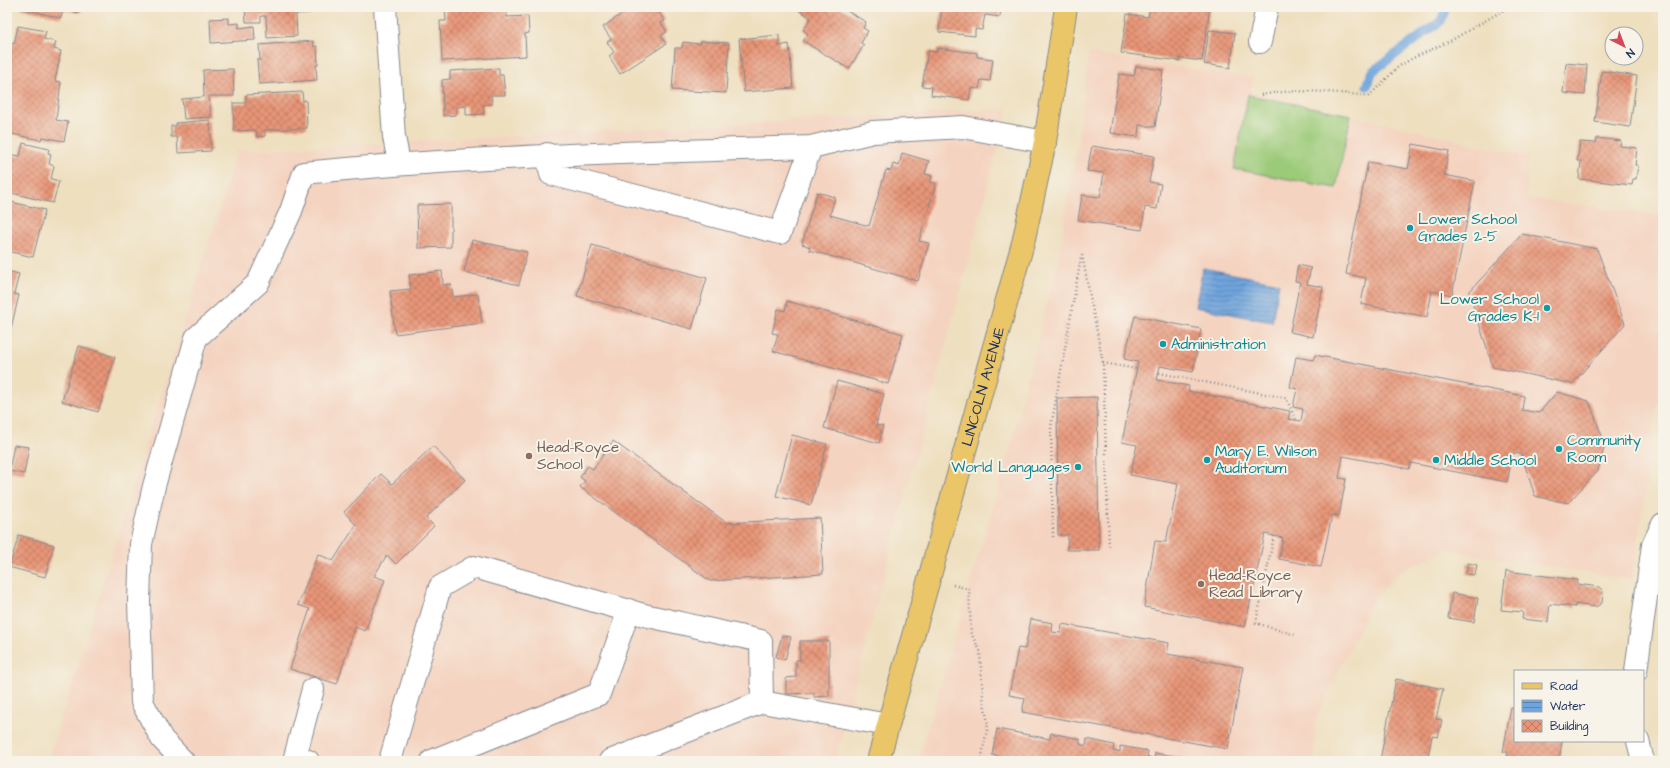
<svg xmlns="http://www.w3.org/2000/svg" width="1670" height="768" font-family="'Architects Daughter',sans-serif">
<defs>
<pattern id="water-rules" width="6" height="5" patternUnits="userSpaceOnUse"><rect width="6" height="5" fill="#6fa4dc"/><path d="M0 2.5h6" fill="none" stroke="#5a86b6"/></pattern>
<pattern id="building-cross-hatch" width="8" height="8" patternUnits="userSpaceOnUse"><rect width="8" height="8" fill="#e89577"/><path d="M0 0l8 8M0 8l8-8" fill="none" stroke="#bb7a65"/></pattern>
</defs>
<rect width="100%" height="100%" fill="#f7f3e8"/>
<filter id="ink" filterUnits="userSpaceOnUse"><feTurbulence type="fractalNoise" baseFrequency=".025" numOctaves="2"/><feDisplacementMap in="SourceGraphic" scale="8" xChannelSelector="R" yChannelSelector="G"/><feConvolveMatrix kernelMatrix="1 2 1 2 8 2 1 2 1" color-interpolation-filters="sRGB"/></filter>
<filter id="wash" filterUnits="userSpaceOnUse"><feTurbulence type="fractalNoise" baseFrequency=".012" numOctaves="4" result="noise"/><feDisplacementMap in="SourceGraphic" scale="16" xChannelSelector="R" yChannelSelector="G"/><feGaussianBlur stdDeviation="0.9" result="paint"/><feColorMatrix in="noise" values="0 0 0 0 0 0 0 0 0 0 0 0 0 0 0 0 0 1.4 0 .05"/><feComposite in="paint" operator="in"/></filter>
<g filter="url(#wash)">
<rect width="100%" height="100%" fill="#eedfbf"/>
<path fill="#f4d3c0" d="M1089 53 1253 78 1251 92 1529 157 1526 198 1663 216V341L1652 447 1632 580 1447 550 1398 572 1370 604 1315 723 1314 761H918L1010 449 1059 256 1079 132Z
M1008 109 835 761H48L237 151Z"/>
<path fill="#9bca78" stroke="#5b7c6b" d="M1248 95 1351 115 1336 188 1234 169Z"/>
<path fill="url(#water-rules)" stroke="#456a9d" d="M1203 268 1279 283 1272 322 1195 307Z"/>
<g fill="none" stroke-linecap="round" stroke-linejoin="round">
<path stroke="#6fa4dc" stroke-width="9" d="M1367 86 1373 71 1441 21 1446 7"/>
</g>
<g id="blocks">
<path fill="url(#building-cross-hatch)" d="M15 7H81L80 13 63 10 61 18Z
M245 7H310V13L296 14 297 36 267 38 266 16H261V22H246Z
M445 7H507V17L528 16 529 33 525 34 526 56 442 61 440 21H446Z
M632 7H655L665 21 661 23 667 32 661 36 666 44 620 74 609 56 614 52 607 42 611 39 603 27Z
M800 7H840L866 22 863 28 868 31 861 43 864 45 849 69 803 41 808 34 803 30 811 18 799 10Z
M942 7H1001L1000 17 985 15 982 30 975 29V36L939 32Z
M1150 7H1210L1202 61 1180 58V61L1121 53 1127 14 1148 17Z
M229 18V24L239 23V28L254 26 255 40 211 43 210 19Z
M18 26 46 31 44 39 56 42 54 49 61 51 55 81 61 82 56 120 68 122 64 141 42 137 41 140 7 133V43L14 44Z
M1209 30 1235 33 1230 68 1204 64Z
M779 35V46L789 44 793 88 744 92 739 39Z
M313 41 314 47 317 46 318 65H316L317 80 259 84 257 60H260L259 45Z
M701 41 729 43 726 93 672 90 675 48H682L683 42 700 44Z
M937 48 977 53V57L993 59 990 81 981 80 979 89 971 88 969 100 931 95 932 87 922 86 928 51 937 52Z
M1566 63 1587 65 1585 95 1563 93Z
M1136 66 1163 70 1155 127 1139 125 1138 137 1110 133 1119 74 1134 76Z
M499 68V75H503L505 95H491L492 104 483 105 484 114 466 115V106L456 107V115L443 116 442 80 450 79V71Z
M233 69 234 96H209L211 117 184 119 182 99 204 97 203 70Z
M1602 71 1637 76 1630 127 1595 122Z
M302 92 303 101 306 100 307 128 265 130V136L257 137 256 130 234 131 233 103H246V95Z
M210 120 211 151 178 153 177 137H171V126H176V123Z
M1597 138 1621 141 1620 146 1637 148 1635 165H1638L1636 179H1633L1632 185 1579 179 1581 161H1577L1580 142 1596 143Z
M23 143 49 149 48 153 51 154 49 164 54 166 51 179 59 181 53 203 7 192V154L20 156Z
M1413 144 1449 151 1444 175 1475 181 1452 295 1432 291 1427 317 1361 304 1366 278 1346 274 1368 162 1408 169Z
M1092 146 1154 156 1149 182 1161 184 1157 209 1145 207 1142 230 1078 220 1082 195 1100 197 1104 173 1087 171Z
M902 153 929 161 925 174 932 176 930 182 936 183 919 241 929 243 918 281 809 250 810 247 802 244 817 192 835 197 830 215 869 226 886 170 891 171 893 164 899 166Z
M7 201 45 210 33 257 7 251Z
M451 204V247L418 248 417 205Z
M1522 234 1597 249 1625 324 1572 384 1493 367 1469 292Z
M472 240 527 252 519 285 464 272Z
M592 245 707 278 692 329 577 296Z
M1298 265 1311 268 1307 284 1323 287 1313 337 1290 332 1300 282 1295 281Z
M7 271 19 274 14 294 19 295 11 328 7 327Z
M442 271 443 285 451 284 453 297 478 294 482 323 395 334 390 291 411 289 409 275Z
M787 301 903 334 888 384 773 351 778 334 772 333 778 309 785 311Z
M1135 316 1201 329 1193 372 1160 366 1157 380 1189 386 1188 391 1290 411 1288 419 1301 421 1303 409 1293 407 1297 389 1290 387 1296 357 1313 360 1315 355 1524 396 1522 410 1539 413 1557 392 1589 401 1605 444 1598 471 1568 503 1535 496 1521 454 1513 453 1507 482 1411 463 1409 469 1343 456 1339 478 1346 479 1339 516 1332 515 1321 567 1279 559 1283 538 1265 534 1245 627 1144 607 1155 541 1166 542 1178 484 1130 475 1137 445 1122 442 1138 362 1124 359Z
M79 346 115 357 98 412 62 401Z
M837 381 884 394 876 425 883 426 879 443 824 428Z
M1097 397 1099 550H1067L1068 535H1058L1057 398Z
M792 435 827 444 811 505 776 496Z
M613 441 727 523 820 518 823 574 710 581 580 487 585 481 580 477 588 466 593 469Z
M14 445 29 447 24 474 9 471Z
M433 446 465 480 426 518 434 526 396 564 387 555 374 576 385 580 365 631 355 627 337 684 290 669 310 609 298 605 318 554 333 561 356 525 344 512 381 474 392 484Z
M19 535 54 545 45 577 9 567Z
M1468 563 1477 565 1475 575 1466 574Z
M1506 571 1578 580 1577 584 1599 587 1603 591 1602 603 1596 607 1575 604V607L1550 604 1548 622 1522 619 1523 612 1501 610Z
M1452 593 1478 598 1474 622 1448 618Z
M1031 619 1053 623 1052 632 1061 633 1062 624 1169 643 1167 654 1243 667 1228 749 1022 712 1025 698 1009 695 1018 648 1025 649Z
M782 635 791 637 785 660 776 657Z
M800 641H829V696L814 697V693L786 694V678L796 677V660H800Z
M1396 679 1443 689 1436 719 1442 720 1438 737 1432 736 1427 761 1380 760Z
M1511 707 1515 708V741H1562L1559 761H1506L1508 752H1503Z
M997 729 1050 739 1051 733 1080 739V744L1086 746 1087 739 1114 745 1113 751 1120 752V746L1148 751 1147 757 1154 759 1155 753 1183 758 1182 761H1007L1008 758 992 755Z"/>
</g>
</g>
<g filter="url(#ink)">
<use href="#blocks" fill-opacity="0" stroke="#84878e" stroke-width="1"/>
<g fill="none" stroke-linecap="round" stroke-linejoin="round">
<g stroke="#84878e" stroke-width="24">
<path id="minor" d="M385 7 394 137 399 163
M1260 42 1267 7
M547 154 551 174 780 233 811 147 873 132 963 127 1045 142
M1636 671 1653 545 1663 524
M1638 741 1643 761
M183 761 162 739 142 702 139 601 141 544 154 486 196 338 258 283 291 211 304 173C473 156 642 152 811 147
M308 761 295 757 313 689
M390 761 440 587 474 567 644 615 761 641 762 702
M432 761 599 694 629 610
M610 761 762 702 888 725"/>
</g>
<g stroke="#84878e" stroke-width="24">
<g id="major">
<path id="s1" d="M878 761 1023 243 1045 142 1066 7"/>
</g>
</g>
<path stroke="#84878e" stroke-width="2.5" stroke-dasharray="1 3" stroke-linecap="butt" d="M1261 95C1298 88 1332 92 1369 96L1398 67 1413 58 1452 40 1504 10
M1082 255 1103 363 1109 548
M1103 363 1137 369
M1159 373 1286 398 1296 420
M1274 536 1256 623 1295 635
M1053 537 1051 427 1081 258
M953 585 969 589 971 633 980 651 983 697 988 724 981 761"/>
<use href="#minor" stroke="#fff" stroke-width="22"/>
<use href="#major" stroke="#ebc669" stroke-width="22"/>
</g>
</g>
<g fill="#0f9aa8" stroke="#f7f3e8" stroke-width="1.5">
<circle cx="1410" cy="228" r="4"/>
<circle cx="1547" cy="308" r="4"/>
<circle cx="1163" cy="344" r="4"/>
<circle cx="1559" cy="449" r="4"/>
<circle cx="1207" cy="460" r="4"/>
<circle cx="1436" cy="460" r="4"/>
<circle cx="1078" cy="467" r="4"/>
</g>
<g fill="#8d6e63" stroke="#f7f3e8" stroke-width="1.5">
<circle cx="529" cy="456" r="4"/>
<circle cx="1201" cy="584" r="4"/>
</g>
<g text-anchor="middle" stroke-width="4" stroke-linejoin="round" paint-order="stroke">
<g font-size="15" fill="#0d838f" stroke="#f7f3e8" text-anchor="start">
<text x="1418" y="224">Lower School<tspan x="1418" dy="17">Grades 2-5</tspan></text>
<text x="1539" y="304" text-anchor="end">Lower School<tspan x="1539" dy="17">Grades K-1</tspan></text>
<text x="1171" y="349">Administration</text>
<text x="1567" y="445">Community<tspan x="1567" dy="17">Room</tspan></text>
<text x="1215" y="456">Mary E. Wilson<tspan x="1215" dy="17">Auditorium</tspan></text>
<text x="1444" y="465">Middle School</text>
<text x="1070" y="472" text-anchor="end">World Languages</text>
</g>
<g font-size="15" fill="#1b2f5e" stroke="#f7f3e8">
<text dy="5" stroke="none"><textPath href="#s1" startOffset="389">LINCOLN AVENUE</textPath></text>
</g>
<g font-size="15" fill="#785e54" stroke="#f7f3e8" text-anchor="start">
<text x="537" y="452">Head-Royce<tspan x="537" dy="17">School</tspan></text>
<text x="1209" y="580">Head-Royce<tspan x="1209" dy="17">Read Library</tspan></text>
</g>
</g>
<rect width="1670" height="768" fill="none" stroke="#f7f3e8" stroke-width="24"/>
<rect x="1514" y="670" width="130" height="72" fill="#f7f3e8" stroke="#9fa5b1"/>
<rect x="1522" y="683" width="20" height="6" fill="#ebc669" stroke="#9fa5b1"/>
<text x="1550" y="690" font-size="12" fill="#1b2f5e">Road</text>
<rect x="1522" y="700" width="20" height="12" fill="url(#water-rules)" stroke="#9fa5b1"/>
<text x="1550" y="710" font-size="12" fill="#1b2f5e">Water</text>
<rect x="1522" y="720" width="20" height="12" fill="url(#building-cross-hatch)" stroke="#9fa5b1"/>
<text x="1550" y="730" font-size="12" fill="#1b2f5e">Building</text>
<g transform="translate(1624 46) rotate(138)"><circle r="19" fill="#f7f3e8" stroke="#9fa5b1"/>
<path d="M0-3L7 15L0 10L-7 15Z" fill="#d1495b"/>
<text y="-6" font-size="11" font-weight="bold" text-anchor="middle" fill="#1b2f5e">N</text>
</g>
</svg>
